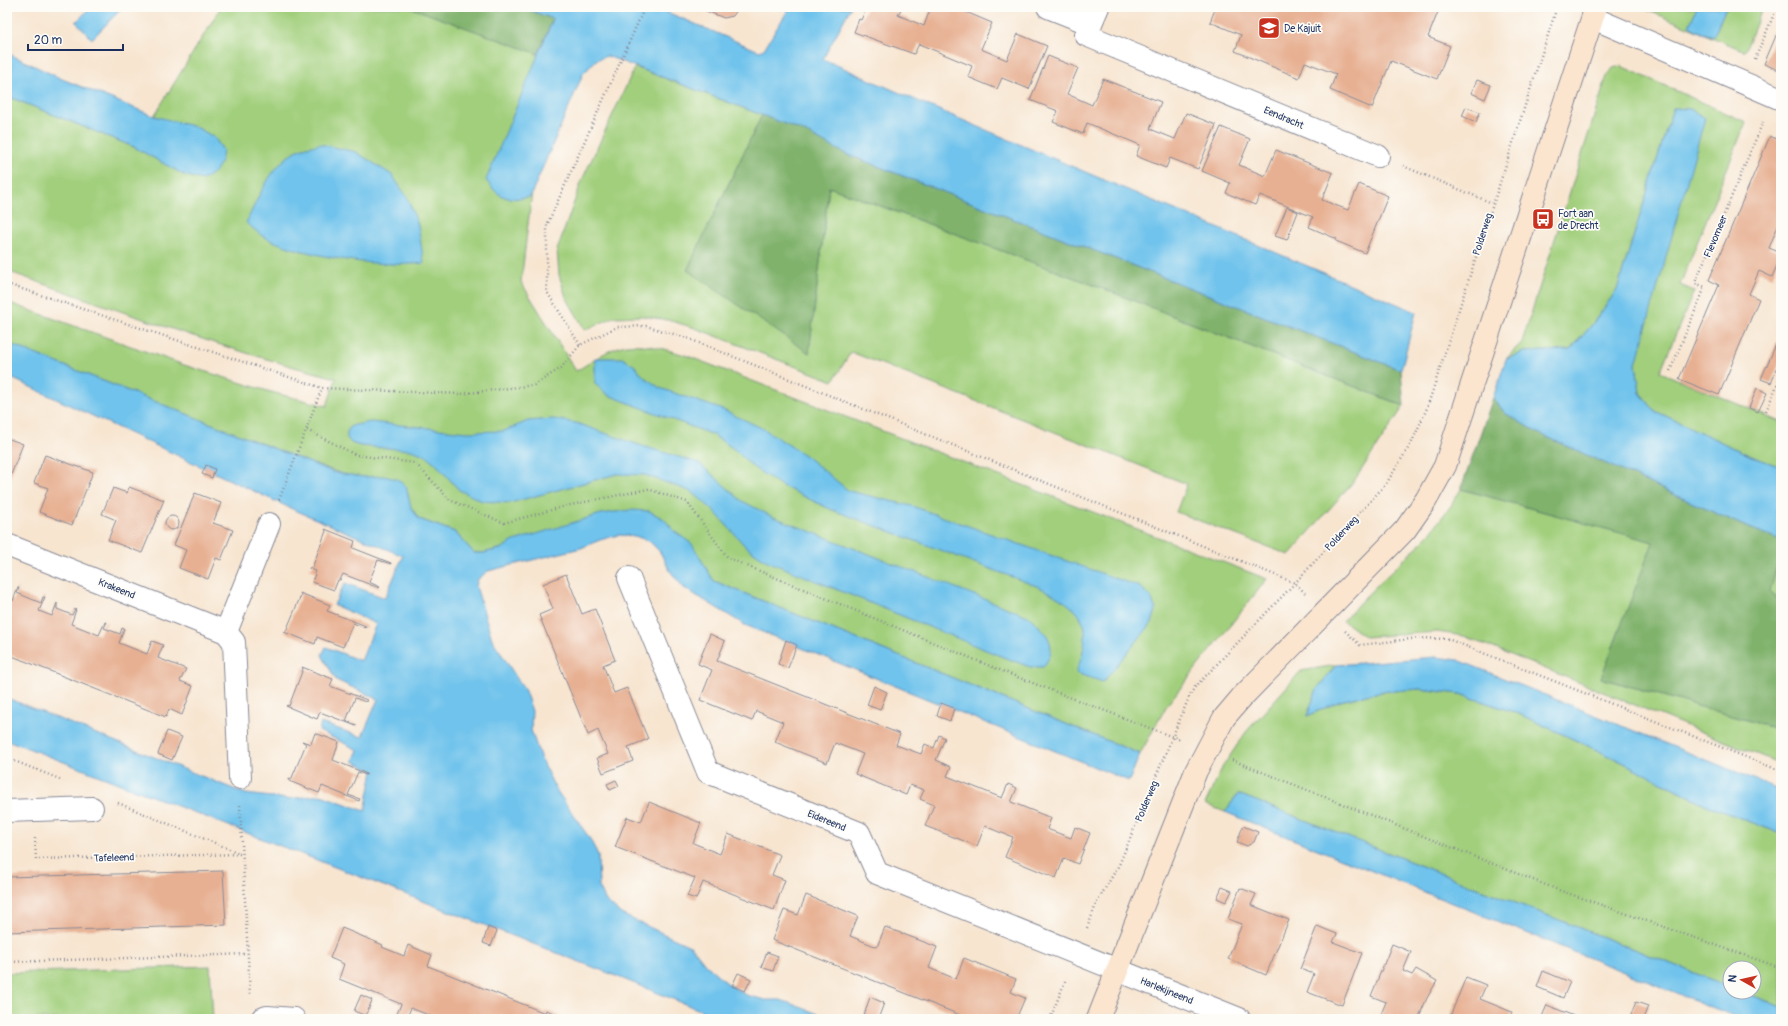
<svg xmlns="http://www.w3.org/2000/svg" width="1788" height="1026" font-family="Pangolin,sans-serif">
<rect width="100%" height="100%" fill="#fdfcf7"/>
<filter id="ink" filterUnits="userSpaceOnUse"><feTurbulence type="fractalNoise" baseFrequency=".025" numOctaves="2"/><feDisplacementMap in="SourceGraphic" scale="8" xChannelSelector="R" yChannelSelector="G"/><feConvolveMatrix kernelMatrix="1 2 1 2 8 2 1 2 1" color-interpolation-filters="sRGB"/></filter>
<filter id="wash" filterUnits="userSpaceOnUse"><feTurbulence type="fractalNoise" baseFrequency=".012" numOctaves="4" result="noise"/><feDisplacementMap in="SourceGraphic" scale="16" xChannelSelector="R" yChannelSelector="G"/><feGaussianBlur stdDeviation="0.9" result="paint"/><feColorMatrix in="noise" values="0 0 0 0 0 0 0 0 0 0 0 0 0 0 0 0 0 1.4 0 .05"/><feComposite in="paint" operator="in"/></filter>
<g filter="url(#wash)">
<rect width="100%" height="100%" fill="#f7e5d0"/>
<path fill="#a1cf7c" stroke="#5e7f6d" d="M221 7H525L553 19 521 282 576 371C590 363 603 352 619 347 636 340 668 350 685 355L1267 579 1167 705 1140 754 714 581 673 530 649 511 483 553H474L455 532 419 519 343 474 308 462 7 343V302L184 365 271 392 327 406 336 378C223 350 116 309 7 271V96L134 147 156 159 174 122 154 116Z
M1640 7H1697L1690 26 1714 36 1726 7H1763L1745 51Z
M1621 66 1746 122 1680 285 1694 291 1660 372 1781 422V467L1751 456 1655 411 1640 393 1636 364 1690 109 1673 108 1617 290 1591 326 1570 350 1524 352 1506 359 1522 342 1607 76 1613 68Z
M635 67 762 115 718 206 809 353 829 187 1091 284 1404 406 1354 481 1289 555 1176 512 1187 484 851 352 833 381 695 328 668 320 642 316 614 317 585 330 566 297 559 275 557 250 582 180Z
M1461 489 1654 542 1601 678 1781 730V764L1464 636 1437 632 1365 637 1343 621 1363 599 1426 538 1450 507Z
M1781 551V602L1770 592Z
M1336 665 1317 689 1307 716 1340 701 1379 692 1420 689 1460 694 1517 713 1616 759 1709 806 1774 831 1781 832V1007L1744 992H1754V968H1730V987L1238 794 1225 812 1205 804 1223 766 1246 732 1301 671Z
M210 966 213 1019H7V973Z"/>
<path fill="#80b26c" stroke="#4e7065" d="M409 7H521L553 19 538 54Z
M762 115 801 130 844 153 1401 370 1404 406 1091 284 829 187 809 353 687 270Z
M1493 398 1505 413 1538 433 1742 525 1781 540V551L1770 592 1781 602V730L1601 678 1653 542 1461 489Z"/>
<path fill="#70c3ec" stroke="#4679a5" d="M91 7H123L92 39 76 22Z
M521 7H655L759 51 764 49 790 7H851L823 59 927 105 1416 312 1401 370 844 153 801 130 607 56 596 60 583 74 530 197C508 200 500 200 486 180L553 19Z
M1697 7H1726L1714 36 1702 33 1689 26Z
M7 53 62 79 154 116 196 127 214 137 223 150C221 167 217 172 202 180L184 175 134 147 7 96Z
M1673 108 1690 109 1705 118 1636 364 1640 393 1655 411 1751 456 1781 467V540L1742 525 1538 433 1505 413 1493 398 1506 359 1524 352 1570 350 1591 326 1617 290Z
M320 144 356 152 392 175 407 197 418 225 424 263C380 268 308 257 268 239 260 235 253 228 246 223 259 196 270 167 296 151 303 147 313 146 320 144Z
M7 343 336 473 364 477 383 476 397 479 406 486 411 507 419 519 455 532 474 553H483L500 549 514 541 601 514 630 510 649 511 664 519 674 531 692 544 714 581 1140 754 1129 781 745 625 684 588 670 571 660 552 649 541 635 536 618 535 600 540 581 548 488 571 478 579 476 586 492 639 525 691 532 711 531 730 541 759 555 788 590 839 598 855 599 887 606 901 621 914 692 947 705 964 727 983 746 995 765 1000H781L832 1019H722L611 974 7 740V698L246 794 288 799 321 795 365 811 373 771 353 761 358 750 319 731 321 723 362 737 378 699 336 680 322 655 326 647 361 661 376 624 334 605 345 583 385 598 403 556 290 508 7 376Z
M595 358H622L635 366 643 376 660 388 723 410 764 429 806 456 849 491 912 506 1140 587 1151 597 1156 610 1152 623 1103 682 1076 673C1095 622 1085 611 1039 587L830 509 782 486 754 468 734 449 713 435 608 395 595 384Z
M553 419 576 423 639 445 699 463 742 501 771 516 1028 616C1045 631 1061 645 1043 667H1030L1003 657 767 561 746 547 713 510 692 492 645 475 617 474 510 503 482 501 459 490 435 463 425 455 411 450 360 446 351 443 347 438V432L351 426 370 422 467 432 504 431 528 421Z
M1436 657 1458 660 1781 790V832L1774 831 1709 806 1616 759 1517 713 1460 694 1420 689 1379 692 1340 701 1307 716 1317 689 1336 665Z
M1238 794 1730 987V992H1744L1781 1007V1019H1741L1225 812Z"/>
<g id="blocks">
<path fill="#e7b093" d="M696 7H739L733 16 724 18Z
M867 7H902L898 15 924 26 931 7H954L992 23 981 49 1007 60 1018 34 1047 46 1029 89 1002 78 997 89 968 77 972 66 919 44 914 54 854 32 859 19 861 20Z
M1216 7H1440L1428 37 1450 46 1437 79 1391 61 1372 108 1330 90 1336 74 1305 62 1299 78 1235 51 1241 35 1210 22Z
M1781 24V71L1764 64Z
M1048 56 1078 68 1067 94 1092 105 1103 79 1161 102 1150 129 1175 139 1186 113 1216 125 1198 169 1170 158 1166 168 1136 156 1140 145 1087 123 1083 134 1053 122 1058 111 1030 100Z
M1477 80 1491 85 1485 99 1471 93Z
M1466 107 1480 112 1476 122 1462 116Z
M1221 127 1250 139 1239 165 1265 176 1276 150 1333 173 1322 200 1348 210 1359 184 1388 196 1365 253 1336 241 1337 239 1309 227 1313 217 1260 195 1255 205 1226 193 1230 183 1202 171Z
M1770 136 1781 141V218L1769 248 1781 253V256L1772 277 1759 271 1749 294 1759 299 1719 395 1679 379 1719 285 1709 280Z
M1287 207 1298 212 1287 240 1275 236Z
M1777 342 1781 344V359L1771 383 1761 379Z
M1757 388 1767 393 1758 412 1749 408Z
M7 438 23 444 7 485Z
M45 455 93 472 72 525 39 512 48 488 34 483Z
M206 465 215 469 212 478 202 474Z
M129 487 164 500 142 553 108 540 116 520 102 514 113 488 127 493Z
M195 493 221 503 213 523 233 530 221 560 216 558 208 579 179 568 186 550 174 545Z
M165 523a7 7 0 1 1 14 0a7 7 0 1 1-14 0Z
M325 529 355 541 353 548 391 563V564L378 560 369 582 380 587 379 588 343 574 340 580H338L334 590 312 582 316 571 309 569 310 567 312 568 326 531Z
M566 574 582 614 595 609 615 660 603 665 614 693 627 688 648 739 628 747 633 761 603 773 597 758 608 754 598 730 588 735 539 615 553 609 543 584Z
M18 587 19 588 17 593 41 603 43 597H45L39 611 52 616 57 603V609L72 615 75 609 76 610 71 624 99 635 105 622H107L104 628 120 634 122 628 124 629 119 643 147 654 152 641 163 645 158 658 186 669 180 681 193 686 182 715 169 709 166 717 7 654V598L13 601Z
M300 593 330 605 327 611 366 626 365 628 353 623 343 647 317 637 315 644 284 632 286 631 301 595Z
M710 634 725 641 717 661 900 734 896 745 921 754 925 744 934 748 939 735 945 738 936 760 951 767 947 776 1002 798 1008 784 1017 788 1011 802 1051 818 1047 829 1071 838 1075 827 1090 833 1078 864 1064 858 1056 878 1005 857 1013 837 999 832 985 826 977 846 925 826 934 805 920 799 924 790 910 785 906 795 855 774 863 754 835 743 827 763 775 742 783 722 756 711 752 721 700 700 712 670 698 664Z
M786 640 797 645 788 668 778 664Z
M302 667 333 679 330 686 367 700 366 702 355 698 346 721 357 725 356 726 320 712 317 719 286 706 287 705 289 706 303 669Z
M874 686 887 692 880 710 867 705Z
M941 703 954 708 950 721 937 716Z
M167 731 182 737 172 760 158 754Z
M315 733 339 742 333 760 367 774 366 775 358 772 348 795 360 799 359 801 322 786 319 793 289 781V779L291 780 306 744 302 741 311 744Z
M616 780 619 786 610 790 607 784Z
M649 802 701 823 693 843 720 854 728 834 780 855 772 875 785 880 774 910 703 882 696 899 687 896 695 878 615 847 627 817 641 822Z
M1243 826 1258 832 1254 842 1247 846 1237 842Z
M223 871 226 925 7 932V877Z
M1222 887 1232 891 1226 902 1217 898Z
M1240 888 1256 894 1251 905 1289 920 1266 975 1228 959 1242 924 1228 919Z
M806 895 858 916 850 936 877 947 885 927 937 947 929 968 956 979 964 958 1016 979 1011 992 1025 998 1016 1019H970L772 940 784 910 798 915Z
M1317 926 1337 934 1333 942 1362 953 1342 1005 1307 992 1314 974 1300 969Z
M488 927 497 931 491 946 483 943Z
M342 928 383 945 382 947 404 956 408 945 432 955 428 966 545 1013 546 1010 568 1019H438L411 1008 408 1015 420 1019H395L401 1004 339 979 344 964 330 958Z
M1392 944 1411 952 1403 971 1412 975 1416 969 1437 981 1427 998 1418 1019H1379L1386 1002 1371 996Z
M767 952 778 956 773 971 761 967Z
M1543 971 1570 982 1563 998 1537 987Z
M738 973 751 979 745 991 732 986Z
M1466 977 1486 985 1480 999 1512 1012 1509 1019H1449Z
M361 995 372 1000 366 1016 354 1011Z
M870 997 884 1003 878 1019 864 1015Z
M1636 1002 1648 1006 1643 1019H1629Z
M1547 1005 1581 1019H1541Z"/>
</g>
</g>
<g filter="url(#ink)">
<use href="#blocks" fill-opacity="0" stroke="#898a97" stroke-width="1"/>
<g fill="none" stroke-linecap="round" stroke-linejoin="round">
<g stroke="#898a97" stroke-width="24">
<path id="street" d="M1048 7 1091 24
M1098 7 1086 35 1378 156
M1593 18 1781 99
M7 545 226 632 234 642 240 778
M629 578 708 772 859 833 877 873 1239 1019
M226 632 269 524
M7 811 92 808
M262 1019 267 1017 294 1019"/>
</g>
<g stroke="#898a97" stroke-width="24">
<path id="secondary" d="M1098 1019 1196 771 1224 718 1241 698 1405 530 1426 500 1445 466 1596 7"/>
</g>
<path stroke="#898a97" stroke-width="2.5" stroke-dasharray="1 3" stroke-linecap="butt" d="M1755 59 1777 7
M1403 166 1492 203
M7 284 322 388 461 394 534 385 561 368 580 345 617 327 646 326 687 338 1295 583 1305 593
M580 345 547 292V225L645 7
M1670 371 1705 287 1695 283 1763 122
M1766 411 1781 376
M307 430 356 455 415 463 450 500 504 523 566 506 648 489 687 502 728 558 1012 675 1181 740
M279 500 322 388
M1345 631 1360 645 1419 638 1448 639 1781 771
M7 758 62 780
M1232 760 1556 889 1781 968
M118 803 239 853
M240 805 250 995
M35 838 36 859 242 854
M1087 928 1097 902 1119 865 1190 695 1195 687 1295 583 1386 484 1412 442 1427 408 1557 7
M7 962 247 954
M1050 1019 1066 979"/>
<use href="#street" stroke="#fff" stroke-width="22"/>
<use href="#secondary" stroke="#fbe5cf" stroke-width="22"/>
</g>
</g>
<defs>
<g id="school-square" transform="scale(1.15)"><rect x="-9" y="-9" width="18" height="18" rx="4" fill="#c8321e" stroke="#fdfcf7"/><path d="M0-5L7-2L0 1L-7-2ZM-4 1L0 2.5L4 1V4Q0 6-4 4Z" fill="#fff"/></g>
<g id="bus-square" transform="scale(1.15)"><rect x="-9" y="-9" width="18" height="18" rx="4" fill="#c8321e" stroke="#fdfcf7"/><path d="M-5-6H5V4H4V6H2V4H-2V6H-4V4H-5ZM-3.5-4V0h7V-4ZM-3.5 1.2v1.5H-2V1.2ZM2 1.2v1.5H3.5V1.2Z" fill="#fff"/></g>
</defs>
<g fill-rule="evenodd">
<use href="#school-square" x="1269" y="28"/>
<use href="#bus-square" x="1543" y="219"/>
</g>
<g text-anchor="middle" stroke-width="3.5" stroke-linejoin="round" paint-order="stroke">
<g font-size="10" fill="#1b2f5e" stroke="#fdfcf7" text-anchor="start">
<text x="1284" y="32">De Kajuit</text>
<text x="1558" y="217">Fort aan<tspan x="1558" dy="12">de Drecht</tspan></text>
</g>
<g font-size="10" fill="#1b2f5e" stroke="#fdfcf7">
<text transform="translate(1284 117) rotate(23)" y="4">Eendracht</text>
<text transform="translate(1482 234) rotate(-72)" y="4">Polderweg</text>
<text transform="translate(1715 236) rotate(-67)" y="4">Flevomeer</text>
<text transform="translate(1341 533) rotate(-47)" y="4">Polderweg</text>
<text transform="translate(117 588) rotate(22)" y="4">Krakeend</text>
<text transform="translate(1146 801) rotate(-67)" y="4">Polderweg</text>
<text transform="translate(827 820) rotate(22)" y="4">Eidereend</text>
<text transform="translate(114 857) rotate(-2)" y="4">Tafeleend</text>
<text transform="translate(1167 990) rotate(22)" y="4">Harlekijneend</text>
</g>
</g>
<rect width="1788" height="1026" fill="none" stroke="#fdfcf7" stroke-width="24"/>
<g transform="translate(1742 980) rotate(278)"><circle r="19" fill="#fdfcf7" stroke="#a3aaba"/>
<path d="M0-3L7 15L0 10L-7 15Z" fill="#c8321e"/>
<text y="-6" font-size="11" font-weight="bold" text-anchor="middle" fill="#1b2f5e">N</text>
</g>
<path d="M28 44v6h95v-6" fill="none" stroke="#1b2f5e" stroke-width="2"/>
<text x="34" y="44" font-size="12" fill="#1b2f5e" stroke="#fdfcf7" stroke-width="3" paint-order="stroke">20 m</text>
</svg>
